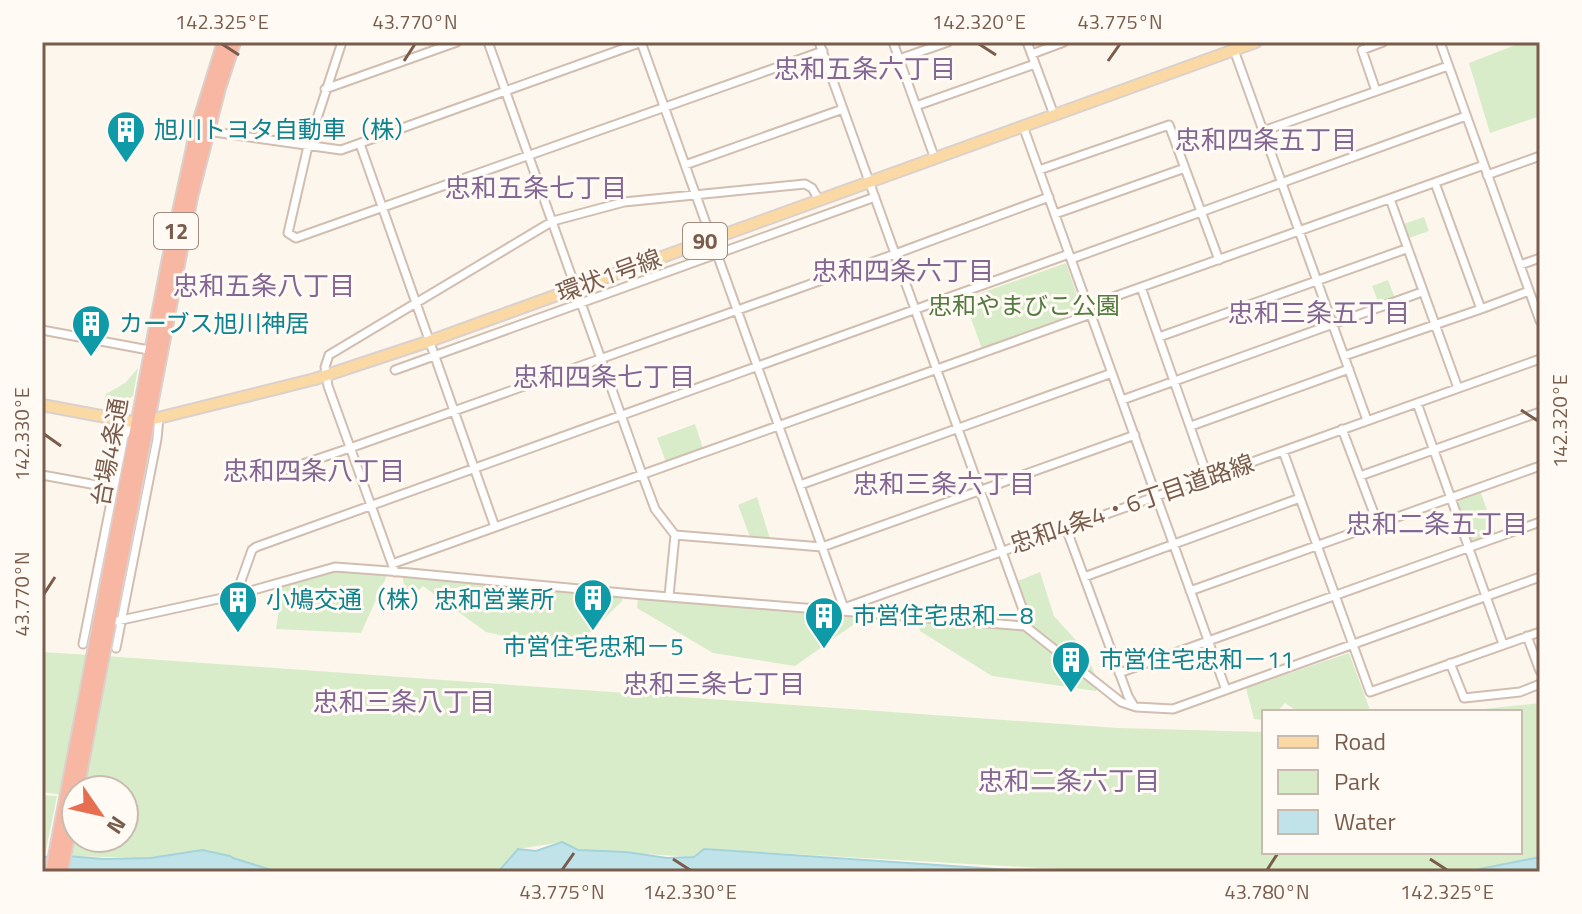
<svg xmlns="http://www.w3.org/2000/svg" width="1582" height="914" font-family="'Titillium Web','Noto Sans JP',sans-serif">
<rect width="100%" height="100%" fill="#fdf6ec"/>
<path fill="#d8ecc9" d="M1523 42H1540V116L1490 133 1469 63Z
M1424 217 1429 231 1409 238 1404 224Z
M1066 263 1083 312 982 349 964 299Z
M1388 280 1395 298 1379 304 1372 286Z
M138 368 133 396 122 404 104 401 106 394 125 383Z
M695 424 703 448 666 462 657 438Z
M1479 488 1497 537 1468 547 1451 498Z
M757 497 770 539 750 537 738 505Z
M335 567 389 571 361 633 276 629 281 596 275 595V584Z
M1040 572 1054 616 1082 647 1097 678 1098 686 1096 691 992 676 920 631 917 617 1025 626 1013 583Z
M402 573 622 593V601L571 651 486 632 423 586 411 598 405 592Z
M638 594 860 612 857 622 795 666 713 653 637 608Z
M42 652 90 655 64 795 42 792Z
M1349 653 1370 710 1353 712H1298L1285 703 1277 712H1264V720L1254 719 1246 688Z
M105 656 1118 728 1264 732V852H1520V712H1456L1540 703V857L1465 872H1112L704 849 694 857 578 850 562 842 518 849 498 872H281L202 850 151 858 67 856 76 809V838H124V790H80Z
M42 795 57 796 45 855H42Z"/>
<path fill="#bfe3e8" stroke="#a5d3da" stroke-width="2" d="M562 842 578 850 626 852 667 858 694 857 704 849 1040 872H498L518 849 536 851Z
M202 850 230 856 233 858 278 872H42V857L67 856 104 859 151 858Z
M1540 857V872H1465Z"/>
<g fill="none" stroke-linecap="round" stroke-linejoin="round">
<g stroke="#d1beb0" stroke-width="11">
<path id="street" d="M342 42 308 146 288 233 296 238 823 51
M488 42 642 474 655 509 675 535 669 596
M641 42 845 611
M819 42 1027 621 1025 626
M893 42 935 159
M1027 42 1054 115
M1440 42 1540 321
M1234 50 1367 420
M1032 54 1064 42
M899 59 948 42
M325 89 457 42
M1376 91 1362 50 1383 42
M916 106 1035 64
M1023 126 1226 690
M207 131 341 150 642 42
M1263 131 1448 66
M360 144 495 527
M685 165 843 109
M1039 170 1169 125 1219 260
M1487 175 1540 156
M1435 183 1481 309
M1390 199 1458 388
M1055 214 1185 168
M1071 259 1466 116
M1520 265 1540 258
M1141 287 1208 478
M1088 306 1484 165
M42 330 154 351
M1159 337 1406 249
M1344 356 1481 309 1529 291
M395 370 875 197
M1122 400 1422 292
M1417 403 1503 644
M1191 426 1349 369
M1342 429 1378 524
M1283 451 1370 692 1540 632
M276 473 350 448 895 254 1049 197
M42 475 113 488
M1360 476 1540 412
M800 485 1112 373
M1066 528 1128 696 1134 706
M675 535 822 547 1135 435
M392 564 1091 314
M395 572 328 386 325 367 329 355 553 221 624 202 805 184 812 188 819 200
M1084 577 1300 498
M1190 591 1540 466
M236 595 252 550 256 547 1069 254
M844 608 1540 359
M117 621 236 595 335 567 389 571 633 594 1025 626 1121 702 1136 707 1173 709 1540 577
M1527 636 1540 671
M83 644 124 436 133 423
M116 648 157 439 159 417
M1450 663 1464 698 1520 692 1540 684
M1119 673 1540 522"/>
</g>
<g stroke="#dad1cd" stroke-width="14">
<path id="primary" d="M42 405 138 423 315 379 430 341 1256 42"/>
</g>
<g stroke="#dad1cd" stroke-width="16">
<path id="highway" d="M77 790 191 197 219 88 234 42
M52 872 168 263 197 129 224 42
M61 872 76 796"/>
</g>
<use href="#street" stroke="#fff" stroke-width="7"/>
<use href="#primary" stroke="#fbd9a5" stroke-width="10"/>
<use href="#highway" stroke="#f7b7a3" stroke-width="12"/>
</g>
<path fill="none" stroke="#7a5c4d" stroke-width="3" d="M222 44 239 55M979 44 996 55M404 61 415 44M1108 61 1120 44M1521 410 1538 421M44 434 61 446M44 594 55 577M673 859 690 870M1430 859 1447 870M562 870 574 853M1267 870 1278 853"/>
<defs>
<g id="building-pin" transform="scale(2)"><path d="M0 17L-7.5 6A9.5 9.5 0 1 1 7.5 6Z" fill="#0f9aa8" stroke="#fffaf3"/><path d="M-4-6H4V6H1V3H-1V6H-4ZM-2.5-4.3h1.7v1.8h-1.7ZM.8-4.3h1.7v1.8H.8ZM-2.5-1h1.7V.8h-1.7ZM.8-1h1.7V.8H.8Z" fill="#fff"/></g>
</defs>
<g fill-rule="evenodd">
<use href="#building-pin" x="126" y="130"/>
<use href="#building-pin" x="91" y="324"/>
<use href="#building-pin" x="593" y="598"/>
<use href="#building-pin" x="238" y="600"/>
<use href="#building-pin" x="824" y="616"/>
<use href="#building-pin" x="1071" y="660"/>
</g>
<g text-anchor="middle" stroke-width="6" stroke-linejoin="round" paint-order="stroke">
<g fill="#fffaf3" stroke="#a28b7f" stroke-width="2">
<rect x="154" y="213" width="44" height="36" rx="6"/>
<rect x="683" y="223" width="44" height="36" rx="6"/>
</g>
<g font-size="22" font-weight="bold" fill="#7a5c4d">
<text x="176" y="239">12</text>
<text x="705" y="249">90</text>
</g>
<g font-size="24" fill="#0d838f" stroke="#fffaf3" text-anchor="start">
<text x="154" y="138">旭川トヨタ自動車（株）</text>
<text x="119" y="332">カーブス旭川神居</text>
<text x="266" y="608">小鳩交通（株）忠和営業所</text>
<text x="852" y="624">市営住宅忠和－8</text>
<text x="593" y="655" text-anchor="middle">市営住宅忠和－5</text>
<text x="1099" y="668">市営住宅忠和－11</text>
</g>
<g font-size="24" fill="#7a5c4d" stroke="#fffaf3">
<text transform="translate(609 276) rotate(-20)" y="8">環状1号線</text>
<text transform="translate(110 452) rotate(-80)" y="8">台場4条通</text>
<text transform="translate(1132 504) rotate(-19)" y="8">忠和4条4・6丁目道路線</text>
</g>
<g font-size="24" fill="#537a41" stroke="#fffaf3">
<text x="1024" y="314">忠和やまびこ公園</text>
</g>
<g font-size="26" fill="#846695" stroke="#fffaf3">
<text x="865" y="78">忠和五条六丁目</text>
<text x="1266" y="149">忠和四条五丁目</text>
<text x="536" y="197">忠和五条七丁目</text>
<text x="903" y="280">忠和四条六丁目</text>
<text x="264" y="295">忠和五条八丁目</text>
<text x="1319" y="322">忠和三条五丁目</text>
<text x="604" y="386">忠和四条七丁目</text>
<text x="314" y="480">忠和四条八丁目</text>
<text x="944" y="493">忠和三条六丁目</text>
<text x="1437" y="533">忠和二条五丁目</text>
<text x="714" y="693">忠和三条七丁目</text>
<text x="404" y="711">忠和三条八丁目</text>
<text x="1069" y="790">忠和二条六丁目</text>
</g>
</g>
<rect width="1582" height="914" fill="none" stroke="#fffaf3" stroke-width="88"/>
<rect x="1262" y="710" width="260" height="144" fill="#fffaf3" stroke="#cabbb1" stroke-width="2"/>
<rect x="1278" y="736" width="40" height="12" fill="#fbd9a5" stroke="#cabbb1" stroke-width="2"/>
<text x="1334" y="750" font-size="24" fill="#7a5c4d">Road</text>
<rect x="1278" y="770" width="40" height="24" fill="#d8ecc9" stroke="#cabbb1" stroke-width="2"/>
<text x="1334" y="790" font-size="24" fill="#7a5c4d">Park</text>
<rect x="1278" y="810" width="40" height="24" fill="#bfe3e8" stroke="#cabbb1" stroke-width="2"/>
<text x="1334" y="830" font-size="24" fill="#7a5c4d">Water</text>
<g transform="translate(100 814) rotate(124)"><circle r="38" fill="#fffaf3" stroke="#cabbb1" stroke-width="2"/>
<path d="M0-6L14 30L0 20L-14 30Z" fill="#e76f51"/>
<text y="-12" font-size="22" font-weight="bold" text-anchor="middle" fill="#7a5c4d">N</text>
</g>
<rect x="44" y="44" width="1494" height="826" fill="none" stroke="#7a5c4d" stroke-width="3"/>
<g font-size="20" text-anchor="middle" fill="#7a5c4d">
<text x="222" y="29">142.325°E</text>
<text x="415" y="29">43.770°N</text>
<text x="979" y="29">142.320°E</text>
<text x="1120" y="29">43.775°N</text>
<text transform="translate(1560 421) rotate(-90)" y="7">142.320°E</text>
<text transform="translate(22 434) rotate(-90)" y="7">142.330°E</text>
<text transform="translate(22 594) rotate(-90)" y="7">43.770°N</text>
<text x="562" y="899">43.775°N</text>
<text x="690" y="899">142.330°E</text>
<text x="1267" y="899">43.780°N</text>
<text x="1447" y="899">142.325°E</text>
</g>
</svg>
